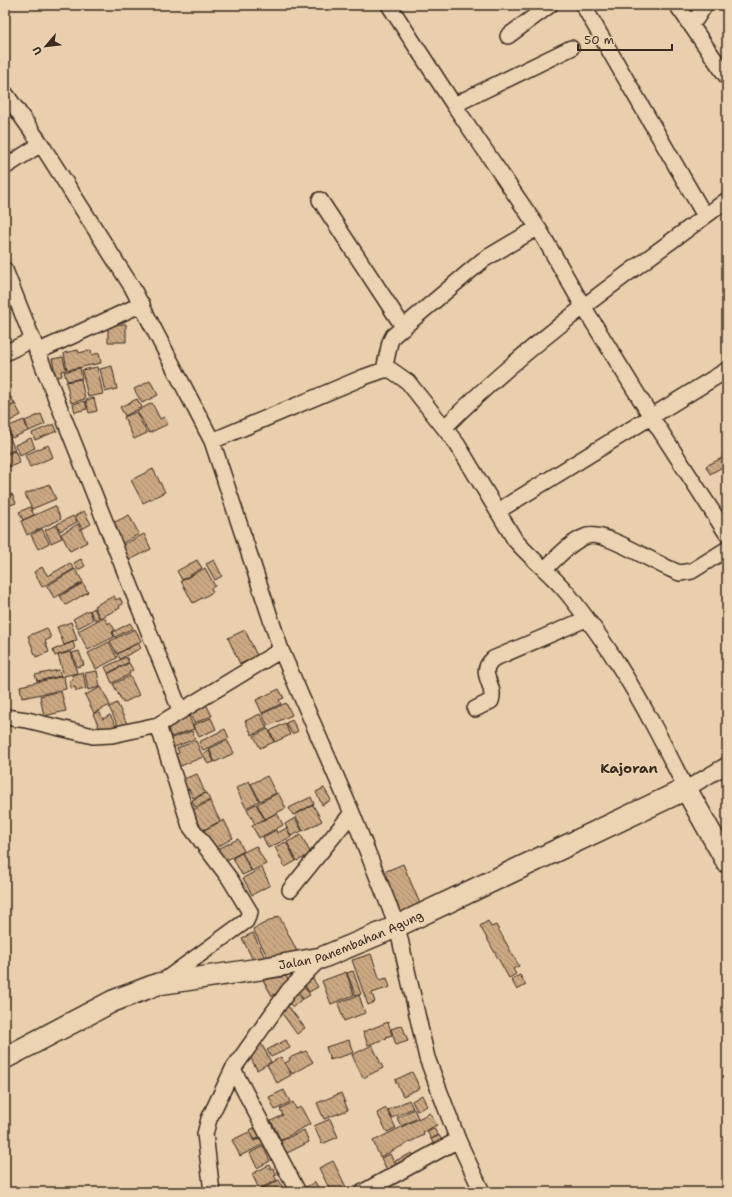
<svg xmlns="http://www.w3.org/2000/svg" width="732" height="1197" font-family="'Shantell Sans',sans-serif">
<defs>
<pattern id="building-back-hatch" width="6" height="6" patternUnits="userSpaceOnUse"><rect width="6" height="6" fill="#cba983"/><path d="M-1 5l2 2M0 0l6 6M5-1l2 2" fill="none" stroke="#a68a6b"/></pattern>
</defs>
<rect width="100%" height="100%" fill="#e9cfad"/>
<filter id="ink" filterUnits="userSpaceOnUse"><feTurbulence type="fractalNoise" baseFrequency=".025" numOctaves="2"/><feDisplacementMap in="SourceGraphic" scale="8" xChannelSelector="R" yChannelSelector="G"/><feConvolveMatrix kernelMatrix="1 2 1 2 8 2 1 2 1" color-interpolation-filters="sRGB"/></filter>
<g filter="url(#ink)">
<path fill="url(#building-back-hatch)" stroke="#3b2a1e" d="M108 324H126V342H108Z
M78 350 79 353 91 350 92 355 99 353 101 363 67 370 64 353Z
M63 357 66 370 61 371 62 376 56 377 52 359Z
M112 366 117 389 105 392 100 369Z
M97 367 103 394 88 397 82 370Z
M80 368 82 378 67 381 64 372Z
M81 379 85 399 71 403 66 382Z
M150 381 158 395 142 403 134 389Z
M11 397 15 404 5 409V400Z
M94 398 97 411 89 413 86 400Z
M137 399 142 407 125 416 120 407Z
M85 401 87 409 75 412 73 404Z
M152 403 160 419 164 417 168 424 149 433 137 411Z
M15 404 21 415 5 424V410Z
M136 412 147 433 134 439 124 417Z
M41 414 45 424 29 431 25 421Z
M24 420 28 431 12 438 7 427Z
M54 424 57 431 35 440 32 433Z
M6 428 15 450 5 453V429Z
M31 438 35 448 20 455 15 445Z
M48 445 53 457 30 467 25 455Z
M15 451 20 463 9 467 5 455Z
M727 451V462L722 455Z
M722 458 726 465 710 474 706 466Z
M153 469 165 492 143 503 131 480Z
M49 484 56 499 32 509 25 494Z
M12 494 16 503 5 507V497Z
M55 506 61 519 27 535 21 521Z
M30 507 34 515 23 520 19 512Z
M84 511 91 524 82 529 75 516Z
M129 515 139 534 121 544 111 524Z
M73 516 77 522 60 531 57 524Z
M78 524 87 542 70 551 61 534Z
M56 525 62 538 51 543 45 530Z
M42 529 49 543 38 549 31 535Z
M144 534 151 549 128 561 121 546Z
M81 559 85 566 78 570 74 563Z
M197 560 202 568 182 580 177 571Z
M214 560 222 576 215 580 206 564Z
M70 563 74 569 42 587 34 572 42 567 48 576Z
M205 568 215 586 211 588 213 592 193 603 181 581Z
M75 569 83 582 54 598 47 586Z
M83 583 88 592 66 605 60 596Z
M114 596 116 600 120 598 123 604 119 606 120 608 100 618 94 606Z
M94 608 99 618 95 620 90 611Z
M89 610 93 620 78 628 73 619Z
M104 617 108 624 110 622 115 630 112 632 114 637 88 650 78 631Z
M71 622 77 640 64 645 57 627Z
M130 623 133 628 115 637 113 632Z
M47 628 51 638 45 641 49 652 36 657 28 636Z
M135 629 141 641 117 654 110 641Z
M245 630 257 656 240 664 228 638Z
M73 642 75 649 55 656 53 650Z
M109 642 117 658 96 669 88 653Z
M138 643 141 648 120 659 117 654Z
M79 651 84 665 77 667 72 653Z
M71 652 77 673 64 676 58 655Z
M126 657 129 662 108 673 105 667Z
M129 663 133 670 129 672 130 674 112 683 108 674Z
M59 670 61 676 37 681 35 675Z
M97 671 100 687 88 690 85 673Z
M83 672 86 689 76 691 75 687 71 688 69 681 73 680 72 675Z
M64 676 66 689 22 698 20 686Z
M130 676 139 695 123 703 113 684Z
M101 687 110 705 94 713 85 695Z
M279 689 284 698 279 700 281 704 262 713 256 700Z
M61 691 66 711 44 716 40 696Z
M117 703 129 728 121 732 109 707Z
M286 703 292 715 268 726 262 714Z
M206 704 212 716 194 723 189 712Z
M99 711 103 719 110 715 118 730 101 731 93 714Z
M187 711 194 729 171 737 165 723Z
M260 714 267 728 252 735 245 721Z
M211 718 216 729 199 737 193 725Z
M292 720 298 731 292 734 286 723Z
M285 723 290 735 275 742 270 731Z
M225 729 229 738 203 750 199 742Z
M268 729 274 742 260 748 254 736Z
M192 731 195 739 169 749 166 740Z
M227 740 234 753 215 762 209 749Z
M196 741 203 757 178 767 174 755 179 753 177 748Z
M209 751 214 762 208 764 203 754Z
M197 774 205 793 193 798 189 789 185 791 181 780Z
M267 776 276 793 260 801 251 784Z
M249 781 259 801 246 808 236 788Z
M324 788 331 800 322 805 316 792Z
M206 793 210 800 195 807 192 800Z
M278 793 286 808 265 819 257 804Z
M311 797 314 804 293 815 289 808Z
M210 801 220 821 202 831 191 811Z
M256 804 264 819 255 824 247 809Z
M313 805 322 821 303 831 295 815Z
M277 813 283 825 259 838 252 826Z
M295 818 302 831 291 836 285 824Z
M224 820 233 838 212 850 202 831Z
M287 828 291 837 268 848 263 837 276 830 277 833Z
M301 835 311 854 297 861 287 842Z
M238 839 244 851 225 861 218 849Z
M286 842 296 861 285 867 275 847Z
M256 846 266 864 252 871 242 853Z
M242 853 251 871 242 875 233 858Z
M403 864 421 906 395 917 377 875Z
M262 868 270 885 252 895 243 878Z
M279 916 300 957 271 964 253 929Z
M488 921 491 927 496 925 519 966 513 969 516 974 509 978 480 926Z
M253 933 268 964 258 970 242 938Z
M371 954 380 980 387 978 390 987 372 993 375 1002 368 1005 352 960Z
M353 971 361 994 356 996 347 973Z
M346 972 354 995 331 1004 322 981Z
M520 975 526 985 517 990 511 979Z
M286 976 291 986 272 996 263 980Z
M313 979 318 987 309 992 304 984Z
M303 984 310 995 303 999 296 988Z
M296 992 302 999 293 1007 287 1001Z
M359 995 365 1013 344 1021 338 1003Z
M288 1006 305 1028 297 1034 281 1012Z
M388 1022 392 1035 386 1037 387 1038 368 1045 363 1032Z
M402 1025 408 1041 396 1045 391 1029Z
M286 1040 290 1048 271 1057 267 1050Z
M349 1040 353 1053 330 1060 326 1047Z
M261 1043 271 1062 257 1070 247 1051Z
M372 1045 383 1068 363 1078 352 1055Z
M306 1051 313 1062 292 1074 285 1063 290 1060 289 1058Z
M281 1057 291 1075 277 1083 267 1065Z
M412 1072 420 1088 403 1096 395 1080Z
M284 1090 290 1102 275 1110 269 1097Z
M341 1093 348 1110 324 1119 317 1103Z
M422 1095 427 1106 417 1111 412 1101Z
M409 1100 413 1108 392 1118 388 1110Z
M293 1102 296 1109 301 1107 310 1124 281 1140 271 1121 283 1115 280 1109Z
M386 1108 396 1128 387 1132 377 1113Z
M414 1109 418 1118 401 1126 397 1118Z
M430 1113 437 1125 423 1132 424 1135 380 1157 373 1141Z
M330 1119 338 1137 322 1144 314 1126Z
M256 1127 261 1137 254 1140 250 1130Z
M434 1128 438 1136 431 1139 427 1131Z
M304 1130 309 1142 281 1156 275 1144Z
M249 1132 254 1141 263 1137 266 1143 240 1156 232 1140Z
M439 1135 445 1147 437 1151 431 1139Z
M263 1146 270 1161 257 1168 250 1153Z
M412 1153 416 1162 399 1170 395 1161Z
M390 1154 398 1170 389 1174 381 1158Z
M333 1161 346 1187 336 1192H331L319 1168Z
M269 1165 271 1169 273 1168 277 1175 274 1176 277 1180 259 1189 252 1174Z
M279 1180 285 1192H261L260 1190Z
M315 1182 319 1189 323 1187 326 1192H300V1190Z"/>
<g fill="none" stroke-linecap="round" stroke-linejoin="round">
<g stroke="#3b2a1e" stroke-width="18">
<path id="street" d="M389 5 454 105 540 231 583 306 652 418 727 534
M583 5 705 216
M677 5 727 77
M688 22 696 19 705 5
M508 36 550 5
M5 93 41 144 132 287 212 441 281 650 352 813 397 926 427 1058 458 1140 482 1192
M454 105 571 48
M5 167 41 144
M320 200 404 328
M5 270 180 710
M37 352 142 304
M5 353 32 340
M384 370 390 342 393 336 483 260 537 228
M445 427C530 341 630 272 727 200
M212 441 364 377 384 370H391L408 382 457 444 515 540C531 559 552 574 568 594 586 617 604 641 619 666 644 705 665 747 686 789L727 765
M498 511 727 370
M545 569C558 557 570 542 587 536 606 530 659 567 680 573L692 571 727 549
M475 709 491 701C497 684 476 674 493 659L586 619
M5 717 27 720 93 736 112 735 158 725 190 826 230 879 250 912 246 921 162 982
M158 725 281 650
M290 890 352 813
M233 1069 298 1192
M212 1192 205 1134 209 1119 233 1069 289 990 321 958
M363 1192 458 1140"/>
</g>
<g stroke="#3b2a1e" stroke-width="24">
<g id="secondary">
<path id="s1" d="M5 1058 113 1001 158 984 260 969 321 958 391 929 686 789 727 862"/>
</g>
</g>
<use href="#street" stroke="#ebd3b3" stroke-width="15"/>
<use href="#secondary" stroke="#ebd3b3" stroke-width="21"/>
</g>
</g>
<g text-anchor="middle" stroke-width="3" stroke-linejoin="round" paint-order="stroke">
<g font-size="12" fill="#3b2a1e" stroke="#ebd3b3">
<text dy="4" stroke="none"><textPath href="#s1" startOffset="369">Jalan Panembahan Agung</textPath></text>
</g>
<g font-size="14" font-weight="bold" fill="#3b2a1e" stroke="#ebd3b3">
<text x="629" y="773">Kajoran</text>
</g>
</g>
<rect width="732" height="1197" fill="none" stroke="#ebd3b3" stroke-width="20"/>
<rect x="10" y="10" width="712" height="1177" fill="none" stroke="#3b2a1e" stroke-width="1.5" filter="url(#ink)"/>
<g transform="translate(46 46) rotate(242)" stroke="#ebd3b3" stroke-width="3" paint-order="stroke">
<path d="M0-3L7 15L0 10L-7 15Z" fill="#3b2a1e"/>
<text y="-6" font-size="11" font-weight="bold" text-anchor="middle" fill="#3b2a1e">U</text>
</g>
<path d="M578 44v6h94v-6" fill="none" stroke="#3b2a1e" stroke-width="2"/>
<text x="584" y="44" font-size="12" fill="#3b2a1e" stroke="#ebd3b3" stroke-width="3" paint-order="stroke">50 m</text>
</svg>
